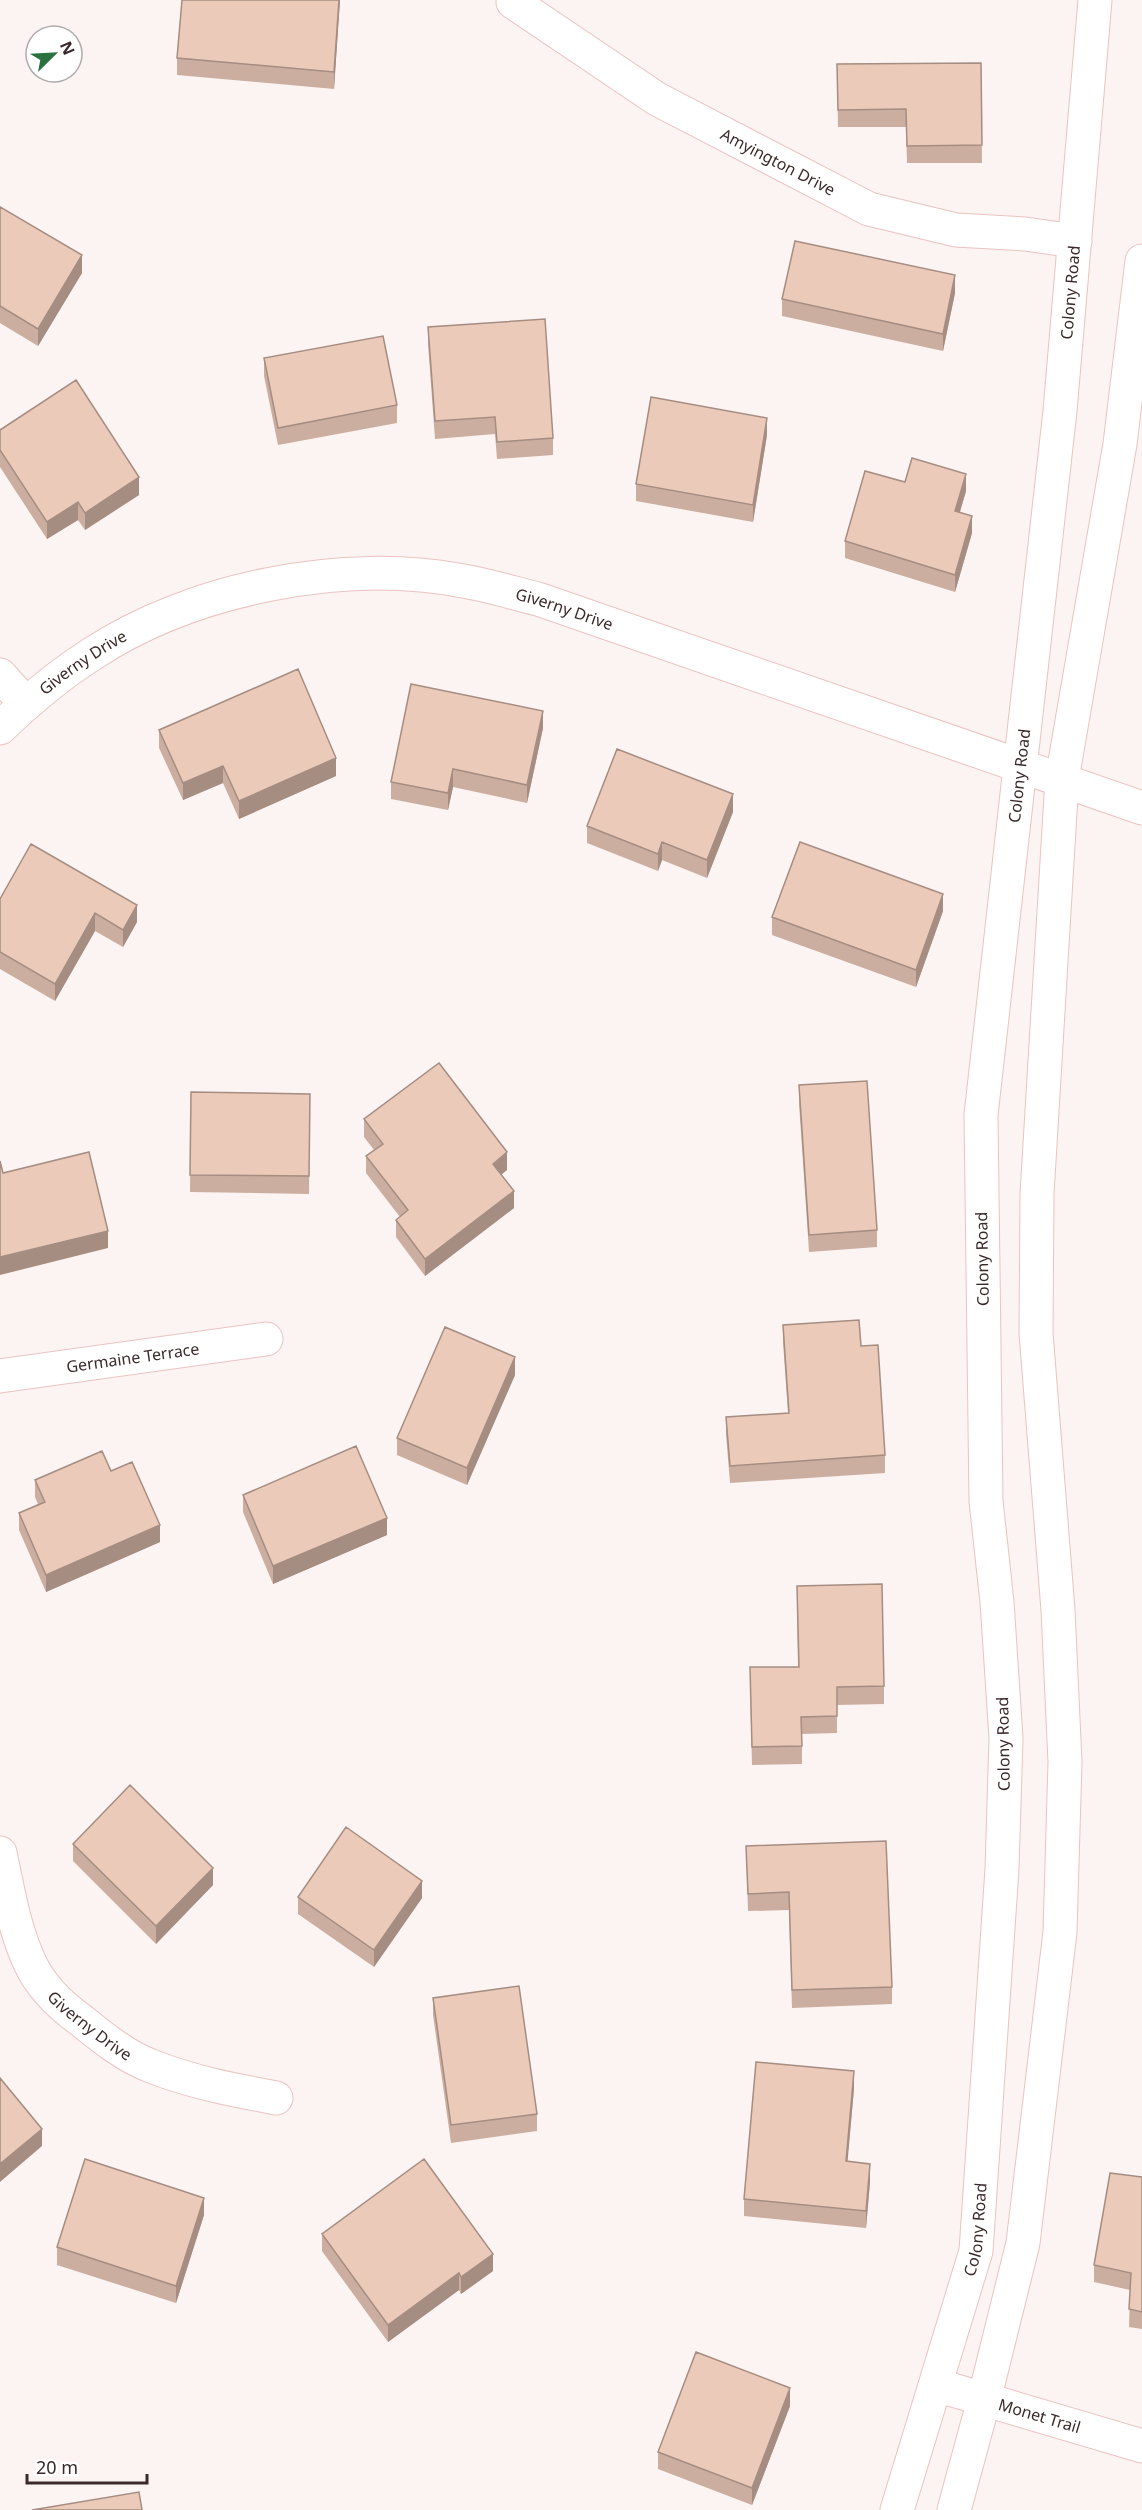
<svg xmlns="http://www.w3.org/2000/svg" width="1142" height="2510" font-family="'Noto Sans',sans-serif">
<rect width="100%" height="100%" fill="#fcf3f3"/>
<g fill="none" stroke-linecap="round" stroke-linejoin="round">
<g stroke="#eac3c0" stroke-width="35">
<g id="minor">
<path id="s1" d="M513 2 657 99 869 209 956 230 1025 234 1075 241"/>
<path d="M0 675 26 704"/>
<path id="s2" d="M0 728C28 701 59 675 92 654 192 588 345 558 463 581 488 585 513 593 538 599L1142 808"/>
<path id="s3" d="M0 1376 266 1339"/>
<path id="s4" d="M0 1853C8 1890 14 1929 30 1963 41 1987 61 2006 82 2021 103 2038 125 2056 151 2066 191 2082 234 2090 276 2098"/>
<path id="s5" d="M936 2385 1142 2446"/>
</g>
</g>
<g stroke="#eac3c0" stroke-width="35">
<g id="major">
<path id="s6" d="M897 2510 976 2251 1002 1869 1006 1738 997 1602 986 1501 981 1115 1060 411 1095 0"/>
<path d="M954 2510 984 2400 1023 2243 1060 1932 1065 1762 1058 1610 1036 1333 1037 1194 1062 779 1120 444 1142 261"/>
</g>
</g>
<use href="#minor" stroke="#fff" stroke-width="33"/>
<use href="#major" stroke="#fff" stroke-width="33"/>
</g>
<path fill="#cbae9f" d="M182 0H340L334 89 177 75V58Z
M981 63 982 163H907L906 127H838L837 64Z
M0 207 82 273 38 346 0 323Z
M955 293 943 351 782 316V299Z
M428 327 553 438V455L497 459 495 434 435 439 428 344Z
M264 358 397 405V423L278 445 264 376Z
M0 430 139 495 85 530 78 520 47 539 0 467Z
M767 435 753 522 636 501V484Z
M905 482 966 491 960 512 972 533 955 592 845 558V541Z
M543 728 527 803 453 787 448 810 391 799V782Z
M159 730 336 776 239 819 223 783 183 800 159 748Z
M733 812 707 878 662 860 658 871 587 843V826Z
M31 844 137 922 123 947 95 931 55 1001 0 969V899Z
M943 911 916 987 772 935V917Z
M799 1085 877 1230V1247L809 1252 799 1103Z
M191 1092 310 1094 309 1194 190 1192Z
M364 1119 507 1170 501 1175 514 1208 425 1276 396 1237V1220L400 1217 366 1173V1156L374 1150 364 1137Z
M783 1325 861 1346 885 1455V1473L730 1483 726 1434V1417L788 1413 783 1342Z
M515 1375 467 1485 397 1455V1438Z
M111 1471 160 1542 46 1592 19 1530V1513L38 1504 35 1497V1480Z
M243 1495 387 1535 273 1584 243 1512Z
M797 1604 884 1686V1704L837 1705V1733L802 1734V1764L752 1765 750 1685 798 1667Z
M73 1844 213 1885 156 1944 73 1861Z
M746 1846 892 1987V2004L792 2008 789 1910 748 1911Z
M298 1897 422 1898 374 1967 298 1914Z
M433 1998 537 2114V2131L451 2143 433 2015Z
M854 2089 847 2162 870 2182 866 2228 744 2216V2199Z
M1142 2177V2329L1129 2327 1130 2290 1094 2282V2265Z
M204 2215 176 2303 57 2265V2247Z
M322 2234 493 2271 461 2294 459 2290 388 2342 322 2251Z
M790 2406 752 2505 658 2469V2452Z"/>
<path fill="#a58d82" d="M339 0H340L334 89V72Z
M82 255V273L38 346V329Z
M955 275V293L943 351V334Z
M767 418V435L753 522V505Z
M966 474V491L955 528V511Z
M139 477V495L85 530V513Z
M78 502V520L47 539V522Z
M972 516V533L955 592V575Z
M543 711V728L527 803V785Z
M336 758V776L239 819V801Z
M223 766V783L183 800V783Z
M453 769V787L448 810V793Z
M733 794V812L707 878V860Z
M662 842V860L658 871V854Z
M943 894V911L916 987V970Z
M137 905V922L123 947V930Z
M95 913V931L55 1001V984Z
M507 1152V1170L493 1181V1164Z
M514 1191V1208L425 1276V1259Z
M108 1231V1248L0 1275V1257Z
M515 1357V1375L467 1485V1468Z
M387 1518V1535L273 1584V1566Z
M160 1525V1542L46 1592V1575Z
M213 1868V1885L156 1944V1926Z
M422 1881V1898L374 1967V1950Z
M854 2071V2089L846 2179V2161Z
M42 2129V2146L0 2182V2164Z
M870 2164V2182L866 2228V2211Z
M204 2198V2215L176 2303V2286Z
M493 2254V2271L461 2294V2277Z
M459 2273V2290L388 2342V2325Z
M790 2388V2406L752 2505V2488Z"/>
<path fill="#eccab9" stroke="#a58d82" stroke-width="1.5" d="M182 0H339L334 72 177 58Z
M981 63 982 145 907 146 906 109 838 110 837 64Z
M0 207 82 255 38 329 0 306Z
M795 241 955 275 943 334 782 299Z
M545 319 553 438 497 442 495 417 435 421 428 327Z
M383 336 397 405 278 428 264 358Z
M76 380 139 477 85 513 78 502 47 522 0 450V430Z
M651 397 767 418 753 505 636 484Z
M912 458 966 474 955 511 972 516 955 575 845 541 865 471 905 482Z
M298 669 336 758 239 801 223 766 183 783 159 730Z
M411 684 543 711 527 785 453 769 448 793 391 782Z
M617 749 733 794 707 860 662 842 658 854 587 826Z
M800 842 943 894 916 970 772 917Z
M31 844 137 905 123 930 95 913 55 984 0 952V899Z
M439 1063 507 1152 493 1164 514 1191 425 1259 396 1220 408 1210 366 1156 383 1144 364 1119Z
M867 1081 877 1230 809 1235 799 1085Z
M191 1092 310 1094 309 1176 190 1175Z
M89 1152 108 1231 0 1257V1161L3 1173Z
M859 1320 861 1346 878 1345 885 1455 730 1466 726 1417 789 1413 783 1325Z
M445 1327 515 1357 467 1468 397 1438Z
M356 1446 387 1518 273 1566 243 1495Z
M102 1451 111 1471 132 1462 160 1525 46 1575 19 1513 45 1502 35 1480Z
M882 1584 884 1686 837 1687V1716L801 1717 802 1746 752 1747 750 1667H799L797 1586Z
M130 1785 213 1868 156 1926 73 1844Z
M346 1827 422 1881 374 1950 298 1897Z
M886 1841 892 1987 792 1990 789 1892 748 1894 746 1846Z
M519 1986 537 2114 451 2125 433 1998Z
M756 2062 854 2071 846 2161 870 2164 866 2211 744 2199Z
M0 2078 42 2129 0 2164Z
M85 2159 204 2198 176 2286 57 2247Z
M424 2159 493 2254 461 2277 459 2273 388 2325 322 2234Z
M1110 2173 1142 2177V2312L1129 2309 1131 2273 1094 2265Z
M696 2352 790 2388 752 2488 658 2452Z
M139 2492 142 2510H32Z"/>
<g text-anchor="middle" stroke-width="4.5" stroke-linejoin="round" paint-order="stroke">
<g font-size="16" fill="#3a2b2a" stroke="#fff">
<text dy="6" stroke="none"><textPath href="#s1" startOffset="310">Amyington Drive</textPath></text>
<text dy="6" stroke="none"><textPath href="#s6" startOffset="2236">Colony Road</textPath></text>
<text dy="6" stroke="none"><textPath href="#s2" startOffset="610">Giverny Drive</textPath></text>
<text dy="6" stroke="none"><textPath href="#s2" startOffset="106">Giverny Drive</textPath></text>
<text dy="6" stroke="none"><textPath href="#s6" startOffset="1750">Colony Road</textPath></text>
<text transform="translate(982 1259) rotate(-91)" y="6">Colony Road</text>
<text dy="6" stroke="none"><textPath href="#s3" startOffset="134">Germaine Terrace</textPath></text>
<text transform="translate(1003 1744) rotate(-91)" y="6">Colony Road</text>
<text dy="6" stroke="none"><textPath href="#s4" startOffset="202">Giverny Drive</textPath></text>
<text dy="6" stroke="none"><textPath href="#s6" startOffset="292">Colony Road</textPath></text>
<text dy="6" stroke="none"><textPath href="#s5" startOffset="108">Monet Trail</textPath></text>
</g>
</g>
<g transform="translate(54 54) rotate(66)"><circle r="28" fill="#ffffff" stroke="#b0aaaa" stroke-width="1.5"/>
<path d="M0-4.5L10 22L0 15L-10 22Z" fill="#29713e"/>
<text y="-9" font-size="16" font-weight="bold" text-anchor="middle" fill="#3a2b2a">N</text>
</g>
<path d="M27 2474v9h120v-9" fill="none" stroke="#3a2b2a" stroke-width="3"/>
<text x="36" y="2474" font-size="18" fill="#3a2b2a" stroke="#ffffff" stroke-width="4.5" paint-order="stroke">20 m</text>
</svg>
